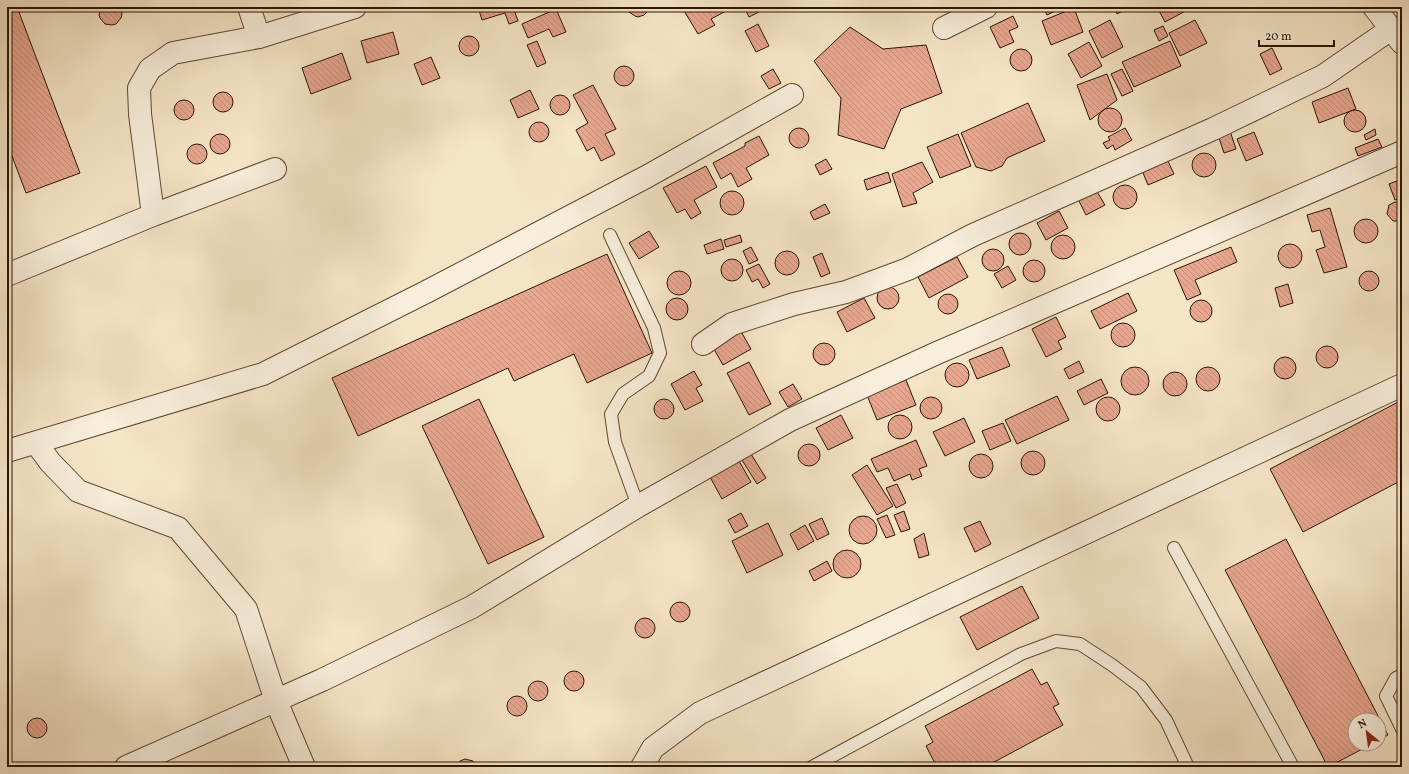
<svg xmlns="http://www.w3.org/2000/svg" width="1409" height="774" font-family="Vollkorn,serif">
<defs>
<pattern id="building-back-hatch" width="6" height="6" patternUnits="userSpaceOnUse"><rect width="6" height="6" fill="#e8a790"/><path d="M-1 5l2 2M0 0l6 6M5-1l2 2" fill="none" stroke="#c78f7b"/></pattern>
</defs>
<rect width="100%" height="100%" fill="#f5e5c7"/>
<filter id="stains"><feTurbulence type="fractalNoise" baseFrequency=".005" numOctaves="4"/><feColorMatrix values="0 0 0 0 .2 0 0 0 0 .09 0 0 0 0 .02 0 0 0 .5 -.17"/></filter>
<radialGradient id="worn" r=".72"><stop offset=".6" stop-color="#630" stop-opacity="0"/><stop offset="1" stop-color="#630" stop-opacity=".3"/></radialGradient>
<path fill="url(#building-back-hatch)" stroke="#2c1502" d="M7 7H17L80 173 26 193 7 143Z
M101 7H120L122 14 121 18 116 24 112 25 105 24 100 18 99 15Z
M478 7H513L518 21 509 24 505 13 482 20Z
M520 7H532L521 11Z
M628 7H648L647 12 644 15 638 17 635 16 629 12Z
M687 7H724L726 11 711 19 715 25 698 34 683 9Z
M744 7H757L759 12 749 17Z
M1043 7H1064L1047 15Z
M1114 7H1130L1117 14Z
M1157 7H1191V8L1165 22Z
M1074 8 1083 32 1051 45 1042 21Z
M556 9 566 32 553 37 549 29 528 38 522 24Z
M1013 16 1018 27 1009 31 1014 42 1000 48 990 27Z
M1110 20 1123 47 1102 58 1089 31Z
M1195 20 1207 43 1180 56 1169 33Z
M758 24 769 46 756 52 745 31Z
M1163 26 1168 36 1159 41 1154 30Z
M850 27 883 49 926 45 942 93 901 109 884 149 838 135 841 98 814 61Z
M393 32 399 54 367 63 361 41Z
M459 46a10 10 0 1 1 20 0a10 10 0 1 1-20 0Z
M537 41 546 63 537 67 527 45Z
M1170 41 1181 66 1134 87 1122 62Z
M1089 42 1102 66 1081 78 1068 54Z
M1272 48 1282 69 1270 75 1260 54Z
M1010 60a11 11 0 1 1 22 0a11 11 0 1 1-22 0Z
M342 53 351 79 311 94 302 68Z
M431 57 440 78 422 85 414 64Z
M614 76a10 10 0 1 1 20 0a10 10 0 1 1-20 0Z
M773 69 781 83 769 89 761 76Z
M1122 69 1133 91 1122 96 1111 74Z
M1107 74 1117 100 1090 120 1077 85Z
M593 85 616 129 605 134 615 154 601 161 594 147 587 151 576 130 588 123 573 95Z
M1348 88 1356 109 1319 123 1312 102Z
M530 90 539 109 518 118 510 100Z
M213 102a10 10 0 1 1 20 0a10 10 0 1 1-20 0Z
M550 105a10 10 0 1 1 20 0a10 10 0 1 1-20 0Z
M174 110a10 10 0 1 1 20 0a10 10 0 1 1-20 0Z
M1028 103 1045 141 1007 158 1002 166 991 171 976 167 961 133Z
M1098 120a12 12 0 1 1 24 0a12 12 0 1 1-24 0Z
M1344 121a11 11 0 1 1 22 0a11 11 0 1 1-22 0Z
M529 132a10 10 0 1 1 20 0a10 10 0 1 1-20 0Z
M1125 128 1132 140 1115 150 1113 145 1107 149 1103 143 1110 140 1108 137Z
M1229 128 1236 149 1224 153 1217 132Z
M789 138a10 10 0 1 1 20 0a10 10 0 1 1-20 0Z
M1375 129 1376 135 1366 140 1364 135Z
M1254 132 1263 154 1246 161 1237 139Z
M958 134 971 166 940 178 927 147Z
M210 144a10 10 0 1 1 20 0a10 10 0 1 1-20 0Z
M759 136 769 155 746 168 752 179 738 187 731 173 721 179 713 163 745 146V143Z
M1378 139 1382 147 1358 156 1355 148Z
M187 154a10 10 0 1 1 20 0a10 10 0 1 1-20 0Z
M1192 165a12 12 0 1 1 24 0a12 12 0 1 1-24 0Z
M1166 157 1174 174 1148 185 1141 168Z
M826 159 832 169 820 175 815 165Z
M922 162 933 182 913 193 917 203 903 207 892 174Z
M706 166 717 187 694 200 701 213 691 219 685 209 677 213 663 188Z
M888 172 891 182 867 190 864 180Z
M1402 179V197L1395 200 1389 184Z
M1113 197a12 12 0 1 1 24 0a12 12 0 1 1-24 0Z
M1096 190 1105 205 1086 215 1078 199Z
M720 203a12 12 0 1 1 24 0a12 12 0 1 1-24 0Z
M1395 202 1402 203V220L1399 221H1393L1387 214 1389 205Z
M825 204 830 213 814 220 810 212Z
M1330 208 1347 267 1324 273 1316 250 1325 247 1320 230 1312 232 1307 215Z
M1059 211 1068 228 1046 240 1037 223Z
M1354 231a12 12 0 1 1 24 0a12 12 0 1 1-24 0Z
M649 231 659 247 639 259 629 243Z
M1009 244a11 11 0 1 1 22 0a11 11 0 1 1-22 0Z
M1051 247a12 12 0 1 1 24 0a12 12 0 1 1-24 0Z
M740 235 742 242 726 247 724 240Z
M721 239 724 249 707 254 704 245Z
M1278 256a12 12 0 1 1 24 0a12 12 0 1 1-24 0Z
M751 247 758 260 749 264 743 251Z
M1231 247 1237 262 1195 280 1201 294 1187 300 1174 270Z
M982 260a11 11 0 1 1 22 0a11 11 0 1 1-22 0Z
M775 263a12 12 0 1 1 24 0a12 12 0 1 1-24 0Z
M822 253 830 273 821 277 813 257Z
M607 254 652 353 587 383 574 354 514 381 508 368 358 436 332 378Z
M957 257 968 277 929 298 918 277Z
M721 270a11 11 0 1 1 22 0a11 11 0 1 1-22 0Z
M1023 271a11 11 0 1 1 22 0a11 11 0 1 1-22 0Z
M759 264 770 284 763 288 758 279 752 282 746 270Z
M1008 266 1016 280 1002 288 994 274Z
M1359 281a10 10 0 1 1 20 0a10 10 0 1 1-20 0Z
M667 283a12 12 0 1 1 24 0a12 12 0 1 1-24 0Z
M1288 284 1293 303 1280 307 1275 288Z
M877 298a11 11 0 1 1 22 0a11 11 0 1 1-22 0Z
M1128 293 1137 311 1100 329 1091 311Z
M938 304a10 10 0 1 1 20 0a10 10 0 1 1-20 0Z
M864 298 875 318 847 332 837 312Z
M666 309a11 11 0 1 1 22 0a11 11 0 1 1-22 0Z
M1190 311a11 11 0 1 1 22 0a11 11 0 1 1-22 0Z
M1056 317 1066 337 1058 341 1062 349 1046 357 1032 329Z
M1111 335a12 12 0 1 1 24 0a12 12 0 1 1-24 0Z
M739 328 751 349 723 365 711 344Z
M813 354a11 11 0 1 1 22 0a11 11 0 1 1-22 0Z
M1316 357a11 11 0 1 1 22 0a11 11 0 1 1-22 0Z
M1002 347 1010 366 977 379 969 360Z
M1274 368a11 11 0 1 1 22 0a11 11 0 1 1-22 0Z
M1079 361 1084 372 1069 379 1064 369Z
M749 362 771 404 749 415 727 373Z
M945 375a12 12 0 1 1 24 0a12 12 0 1 1-24 0Z
M1196 379a12 12 0 1 1 24 0a12 12 0 1 1-24 0Z
M1121 381a14 14 0 1 1 28 0a14 14 0 1 1-28 0Z
M694 371 702 385 696 388 703 401 685 410 671 384Z
M1163 384a12 12 0 1 1 24 0a12 12 0 1 1-24 0Z
M1101 379 1108 393 1084 405 1077 391Z
M906 380 916 405 877 420 867 395Z
M793 384 802 399 788 407 779 392Z
M1057 396 1069 420 1017 444 1005 420Z
M920 408a11 11 0 1 1 22 0a11 11 0 1 1-22 0Z
M1096 409a12 12 0 1 1 24 0a12 12 0 1 1-24 0Z
M654 409a10 10 0 1 1 20 0a10 10 0 1 1-20 0Z
M479 399 544 537 488 564 422 426Z
M1402 400V480L1303 532 1270 469Z
M841 415 853 438 828 450 816 428Z
M888 427a12 12 0 1 1 24 0a12 12 0 1 1-24 0Z
M964 418 975 442 945 456 933 432Z
M1003 423 1011 441 990 450 982 431Z
M916 440 927 466 919 469 922 476 912 480 910 474 894 481 888 468 877 472 871 459Z
M798 455a11 11 0 1 1 22 0a11 11 0 1 1-22 0Z
M1021 463a12 12 0 1 1 24 0a12 12 0 1 1-24 0Z
M751 454 766 478 757 484 742 460Z
M969 466a12 12 0 1 1 24 0a12 12 0 1 1-24 0Z
M739 461 751 482 722 499 710 477Z
M867 465 893 506 877 515 852 475Z
M897 484 906 503 896 508 886 488Z
M904 511 910 529 901 532 894 515Z
M741 513 748 526 735 533 728 520Z
M887 515 895 535 886 538 877 519Z
M849 530a14 14 0 1 1 28 0a14 14 0 1 1-28 0Z
M822 518 829 534 817 540 809 524Z
M980 521 991 544 975 552 964 528Z
M768 523 783 555 747 573 732 541Z
M805 525 814 541 798 550 790 534Z
M924 533 929 555 919 558 914 539Z
M1286 539 1388 735 1379 740V720H1355V744H1372L1328 767 1225 570Z
M833 564a14 14 0 1 1 28 0a14 14 0 1 1-28 0Z
M827 561 832 571 814 581 809 571Z
M1022 586 1039 618 977 650 960 617Z
M670 612a10 10 0 1 1 20 0a10 10 0 1 1-20 0Z
M635 628a10 10 0 1 1 20 0a10 10 0 1 1-20 0Z
M1032 669 1041 685 1047 682 1059 704 1053 707 1063 725 985 767H937L926 746 933 742 925 726Z
M564 681a10 10 0 1 1 20 0a10 10 0 1 1-20 0Z
M528 691a10 10 0 1 1 20 0a10 10 0 1 1-20 0Z
M507 706a10 10 0 1 1 20 0a10 10 0 1 1-20 0Z
M27 728a10 10 0 1 1 20 0a10 10 0 1 1-20 0Z
M465 759 473 761 476 767H456L460 761Z"/>
<g fill="none" stroke-linecap="round" stroke-linejoin="round">
<g stroke="#5e4933" stroke-width="14">
<path id="lane" d="M610 235 654 328 660 353 649 376 623 394 611 414 615 442 638 506
M1174 548 1293 767
M1402 675 1396 678 1386 696 1402 729
M812 767 1021 654 1056 641 1080 644 1112 665 1141 687 1166 720 1188 767"/>
</g>
<g stroke="#5e4933" stroke-width="24">
<path id="street" d="M249 7 259 37
M1374 7 1402 43
M944 28 986 7
M153 215 140 114 139 88 150 69 173 53 259 37 355 7
M7 275 153 215 275 169
M703 344 732 324 794 304 846 292 908 269 973 235 1213 129 1323 76 1391 29
M36 443 50 462 78 491 178 528 246 609 276 701 304 767
M7 451 263 374 426 292 646 177 792 95
M126 767 322 680 472 607 638 506 790 420 937 353 1402 152
M642 767 653 748 700 713 1402 385"/>
</g>
<use href="#lane" stroke="#f8eedb" stroke-width="12"/>
<use href="#street" stroke="#f8eedb" stroke-width="22"/>
</g>
<rect width="1409" height="774" fill="none" stroke="#f5e5c7" stroke-width="24"/>
<rect x="8" y="8" width="1393" height="758" fill="none" stroke="#2c1502" stroke-width="2"/>
<rect x="12" y="12" width="1385" height="750" fill="none" stroke="#2c1502"/>
<g transform="translate(1367 732) rotate(331)"><circle r="19" fill="#f8eedb" stroke="#a69784"/>
<path d="M0-3L7 15L0 10L-7 15Z" fill="#8f2418"/>
<text y="-6" font-size="11" font-weight="bold" text-anchor="middle" fill="#2c1502">N</text>
</g>
<path d="M1259 40v6h75v-6" fill="none" stroke="#2c1502" stroke-width="2"/>
<text x="1265" y="40" font-size="12" fill="#2c1502" stroke="#f8eedb" stroke-width="3" paint-order="stroke">20 m</text>
<rect width="100%" height="100%" filter="url(#stains)"/>
<rect width="100%" height="100%" fill="url(#worn)"/>
</svg>
